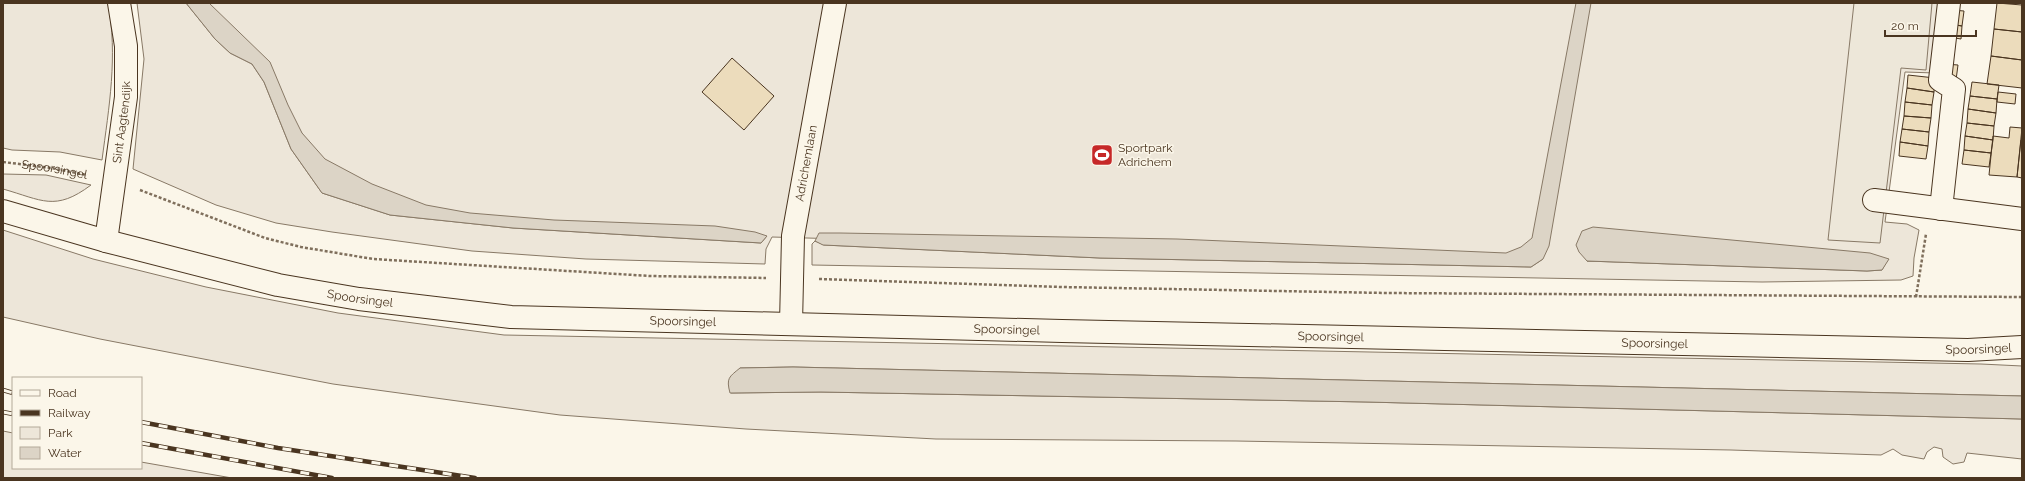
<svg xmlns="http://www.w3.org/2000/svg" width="2025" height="481" font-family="Raleway,sans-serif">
<rect width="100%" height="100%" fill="#fbf6e9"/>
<path fill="#ede6d9" stroke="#887966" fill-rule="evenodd" d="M3 3H108C118 56 109 107 102 160L60 152 12 150 3 148Z
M137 3H186L215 39 230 53 252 64 264 82 291 149 322 193 390 215 513 228 761 243 766 237 413 213 331 181 260 65 196 3H1940L1935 73 1905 72 1885 222 1907 224 1919 230 1914 258 1913 276 1901 280 1762 282 812 265V244L815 241 824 245 1100 258 1531 267 1543 259 772 237 766 249 765 264 586 259 472 251 332 232 276 223 216 205 133 169 144 59ZM1888 259 1882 270 1867 271 1587 261Z
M3 174 46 175 91 185C55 212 42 200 3 189Z
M3 230 93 259 206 287 338 313 504 335 1981 364 2022 366V396L793 367 740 368 731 393 821 392 1367 402 2022 419V459L1967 453 1964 462 1953 464 1943 457 1942 449 1934 447 1927 452 1924 459 1902 455 1893 449 1881 455 1731 450 1236 441 936 439 746 429 560 415 333 384 100 339 3 317Z
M3 431 13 433V468H141V462L232 478H3Z"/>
<path fill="#ede7d9" stroke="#887966" d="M1854 3H1932L1926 70 1901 68 1880 243 1828 240Z"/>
<path fill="#dcd4c6" stroke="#887966" d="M186 3H209L270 62 288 105 302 133 325 159 372 184 426 205 470 213 554 220 715 226 755 232 767 236 761 243 513 228 390 215 322 193 291 149 264 82 252 64 230 53 215 39Z
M1576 3H1591L1549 246 1543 259 1531 267 1100 258 823 245 815 241 819 233H840L1177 239 1506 253 1521 247 1532 238Z
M1593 227 1870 253 1889 259 1882 270 1867 271 1587 261 1579 252 1576 245 1582 231Z
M793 367 2022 396V419L1367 402 821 392 730 393C726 378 729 377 740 368Z"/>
<path fill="#ecdcbc" stroke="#4a3520" d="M1997 3 2022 5V32L1994 29Z
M1952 10 1964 11 1962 26 1950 24Z
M1950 24 1962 26 1961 39 1949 37Z
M1994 29 2022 32V60L1991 56Z
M1991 56 2022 60V88L1987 84Z
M732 58 774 96 744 130 702 92Z
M1945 64 1958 65 1956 80 1944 79Z
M1908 75 1935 78 1934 92 1907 88Z
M1972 82 1999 85 1997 99 1970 96Z
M1907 88 1934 92 1932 105 1905 102Z
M1998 92 2016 94 2015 104 1997 102Z
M1970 96 1997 99 1996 113 1968 109Z
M1905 102 1932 105 1931 118 1904 116Z
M1968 109 1996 113 1994 126 1967 123Z
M1904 116 1931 118 1929 132 1902 129Z
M1967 123 1994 126 1993 140 1965 136Z
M2010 127 2022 128 2017 177 1989 175 1993 136 2009 138Z
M1902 129 1929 132 1928 146 1900 142Z
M1965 136 1993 140 1991 153 1964 150Z
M2021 140H2022V178L2017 177Z
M1900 142 1928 146 1926 159 1899 156Z
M1964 150 1991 153 1989 167 1962 164Z"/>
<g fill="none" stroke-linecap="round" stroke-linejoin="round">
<g stroke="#4a3520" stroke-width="24">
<g id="minor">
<path d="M1874 200 2022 219"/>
<path d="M1941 209 1954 89 1940 80 1949 3"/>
<path id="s2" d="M106 241 126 97V46L119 3"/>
<path id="s3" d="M791 324 793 236 835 3"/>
</g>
</g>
<g stroke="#4a3520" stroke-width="24">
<g id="major">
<path id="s4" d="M3 211 106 241 278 285 359 299 511 317 1062 331 1968 350 2022 347"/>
</g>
</g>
<g stroke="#7f6f5c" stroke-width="2.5" stroke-dasharray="3 2" stroke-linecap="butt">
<path id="s1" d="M3 162 51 168 87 175"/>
<path d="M140 190 265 238 301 247 373 259 650 276 766 278"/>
<path d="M819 279 1062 287 1386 293 2022 297"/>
<path d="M1916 297 1926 234"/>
</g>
<use href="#minor" stroke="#fbf6e9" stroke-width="22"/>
<use href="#major" stroke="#fbf6e9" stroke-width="22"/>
<g stroke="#4a3520" stroke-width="4.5">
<path id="rail" d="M3 390 13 393
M3 412 13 414
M141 422 278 448 475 478
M141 443 332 478"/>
</g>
<use href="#rail" stroke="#fbf6e9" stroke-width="3" stroke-dasharray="9" stroke-linecap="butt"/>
</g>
<defs>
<g id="stadium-square" transform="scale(1.15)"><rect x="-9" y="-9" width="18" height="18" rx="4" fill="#c62828" stroke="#fbf6e9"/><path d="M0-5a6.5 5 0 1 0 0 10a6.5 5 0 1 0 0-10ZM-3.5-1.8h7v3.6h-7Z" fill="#fff"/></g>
</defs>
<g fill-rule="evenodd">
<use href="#stadium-square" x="1102" y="155"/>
</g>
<g text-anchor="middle" stroke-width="3" stroke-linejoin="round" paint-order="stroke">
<g font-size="12" fill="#4a3520" stroke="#fbf6e9">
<text dy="4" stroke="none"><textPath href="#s2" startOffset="120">Sint Aagtendijk</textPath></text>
<text dy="4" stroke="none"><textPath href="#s3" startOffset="162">Adrichemlaan</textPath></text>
<text dy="4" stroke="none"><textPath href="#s1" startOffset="52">Spoorsingel</textPath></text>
<text dy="4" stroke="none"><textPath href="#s4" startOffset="368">Spoorsingel</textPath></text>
<text dy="4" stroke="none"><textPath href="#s4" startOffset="692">Spoorsingel</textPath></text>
<text dy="4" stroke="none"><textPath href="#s4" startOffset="1016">Spoorsingel</textPath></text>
<text dy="4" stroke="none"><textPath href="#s4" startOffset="1340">Spoorsingel</textPath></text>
<text dy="4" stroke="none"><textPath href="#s4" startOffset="1664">Spoorsingel</textPath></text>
<text dy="4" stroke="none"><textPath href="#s4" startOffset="1988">Spoorsingel</textPath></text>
</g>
<g font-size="12" fill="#4a3520" stroke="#fbf6e9" text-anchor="start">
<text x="1118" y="152">Sportpark<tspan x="1118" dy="14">Adrichem</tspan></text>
</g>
</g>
<rect width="2025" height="481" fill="none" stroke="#4a3520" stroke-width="8"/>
<rect x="12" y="377" width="130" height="92" fill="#fbf6e9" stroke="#b4a999"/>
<rect x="20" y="390" width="20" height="6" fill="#fbf6e9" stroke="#b4a999"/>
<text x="48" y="397" font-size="12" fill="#4a3520">Road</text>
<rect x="20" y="410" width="20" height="6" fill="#4a3520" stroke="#b4a999"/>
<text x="48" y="417" font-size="12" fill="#4a3520">Railway</text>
<rect x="20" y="427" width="20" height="12" fill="#ede6d9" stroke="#b4a999"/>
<text x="48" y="437" font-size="12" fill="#4a3520">Park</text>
<rect x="20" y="447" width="20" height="12" fill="#dcd4c6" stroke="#b4a999"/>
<text x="48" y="457" font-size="12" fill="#4a3520">Water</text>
<path d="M1885 30v6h91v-6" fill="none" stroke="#4a3520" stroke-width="2"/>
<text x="1891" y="30" font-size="12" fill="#4a3520" stroke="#fbf6e9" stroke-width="3" paint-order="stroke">20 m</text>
</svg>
